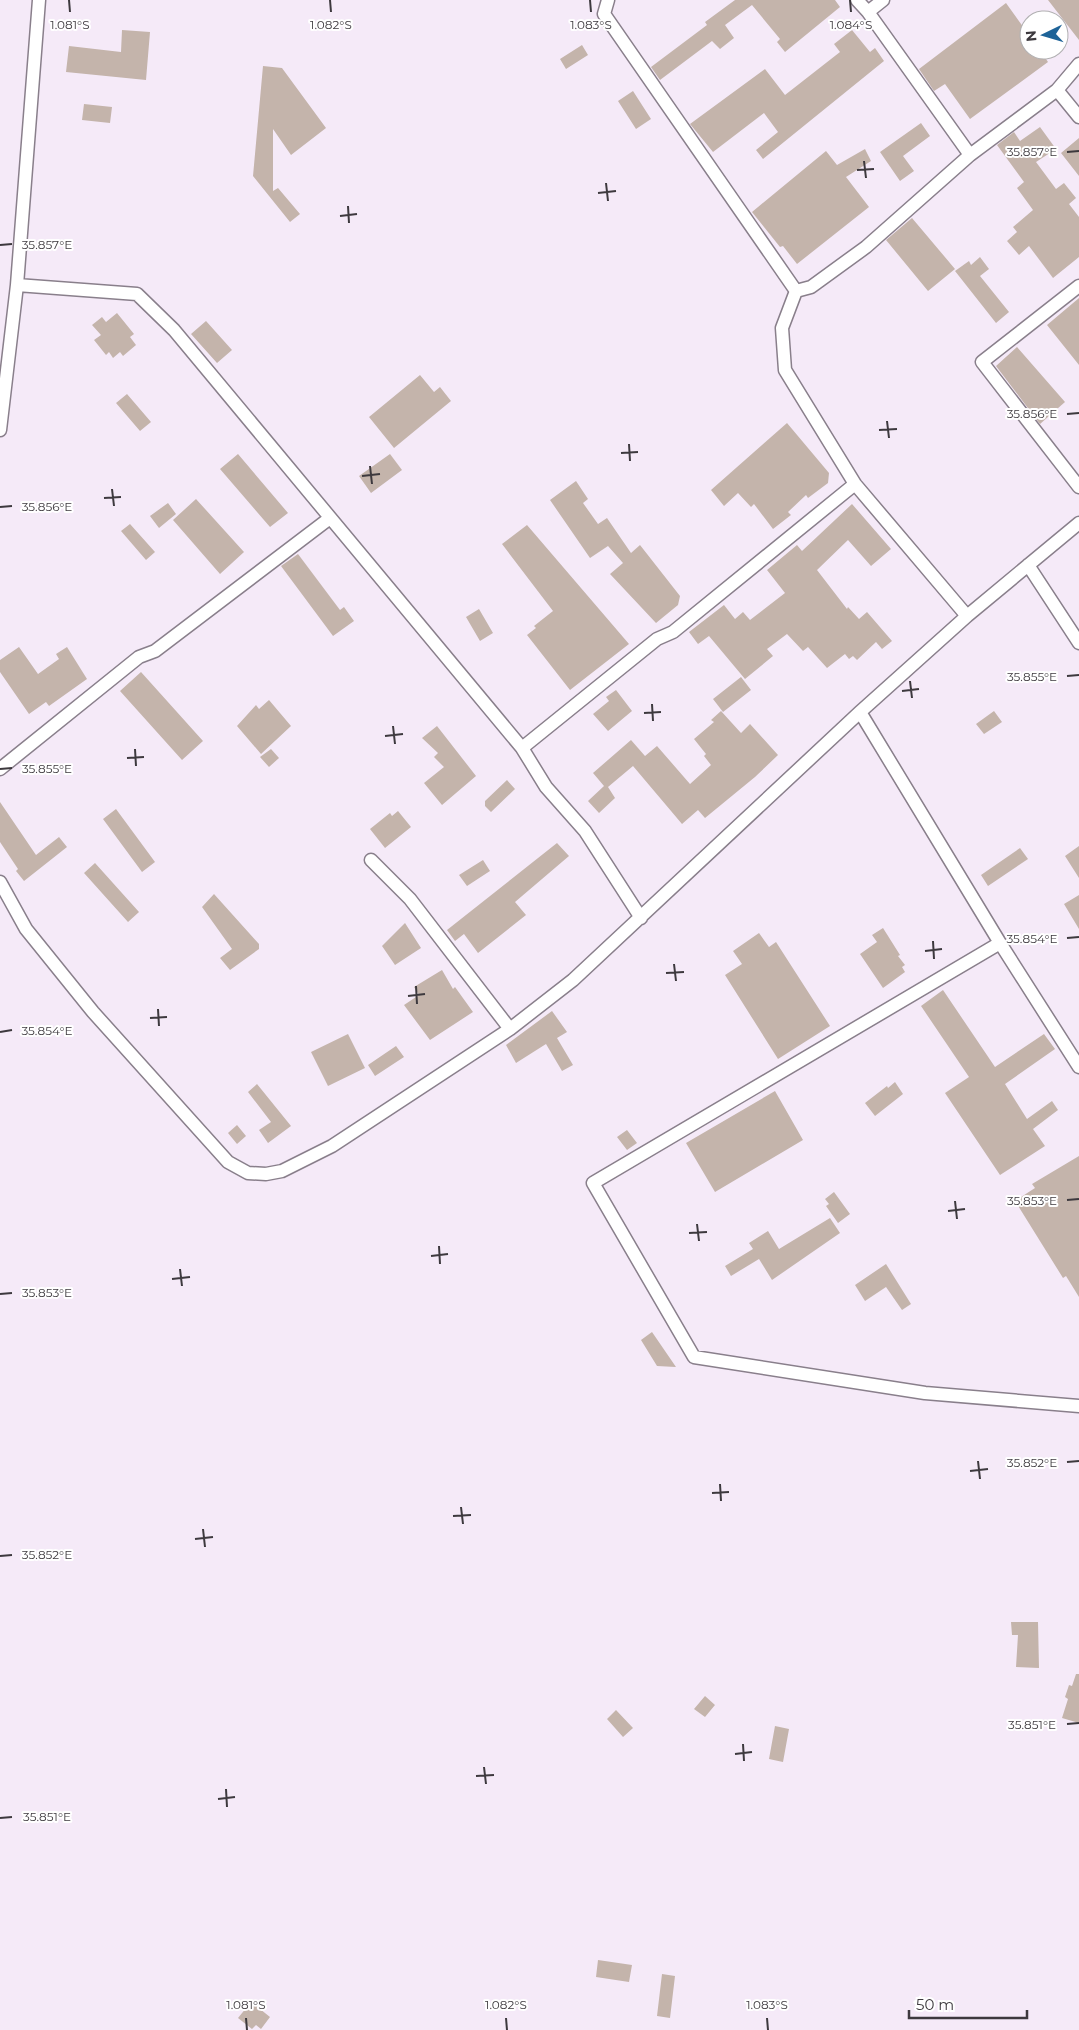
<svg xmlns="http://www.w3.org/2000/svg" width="1079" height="2030" font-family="Montserrat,sans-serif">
<rect width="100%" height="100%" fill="#f5eaf8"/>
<path fill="#c4b4ab" d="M735 0H835L840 7 785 52 777 42 780 39 752 5 725 25 734 38 720 49 712 41 660 80 651 67 707 25 705 22Z
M1048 0H1079V40Z
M1006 3 1029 35V50H1040L1048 62 970 119 945 84 934 91 919 69Z
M122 30 150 32 146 80 66 72 69 46 121 52Z
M852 30 870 52 875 48 884 61 763 159 756 150 778 132 764 113 713 152 690 124 765 69 785 95 840 52 834 44Z
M582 45 588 55 566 69 560 59Z
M263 66 282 68 326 128 291 155 273 129V191L278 188 300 214 290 222 253 176Z
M633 91 651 119 636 129 618 101Z
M84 104 112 107 110 123 82 120Z
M921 123 930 136 903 156 914 171 900 181 880 152Z
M1040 127 1056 149 1036 162 1056 189 1064 183 1076 198 1069 204 1079 217V257L1053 278 1029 246 1019 255 1007 241 1017 232 1013 227 1033 210 1017 188 1024 182 997 145 1014 132 1020 141Z
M1079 138V176L1061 153Z
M865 149 871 161 846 177 869 207 797 264 783 246 780 247 752 212 826 151 837 165Z
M912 218 955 269 928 291 886 240Z
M980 257 989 269 980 276 1009 312 996 323 955 271 969 261 971 265Z
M1079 298V365L1047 325Z
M117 313 134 334 130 337 136 345 123 356 120 352 113 358 109 352 106 355 94 340 101 335 92 325 102 317 106 322Z
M206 321 232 350 217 363 191 334Z
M1017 347 1065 402 1040 424 996 366Z
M420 375 434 392 440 387 451 401 394 448 369 417Z
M127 394 151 422 140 431 116 403Z
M787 423 829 473 828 483 808 498 806 495 788 512 791 515 773 529 754 504 751 507 738 493 724 506 711 490Z
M238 454 288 513 270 527 220 469Z
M390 454 402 470 371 493 359 476Z
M576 481 588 499 583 503 598 524 607 518 631 553 640 545 680 596 678 605 656 623 610 574 623 563 608 546 590 558 550 500Z
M196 499 244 552 220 574 173 520Z
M168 503 176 514 159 528 150 516Z
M852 504 891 549 871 566 848 540 817 570 847 609 848 607 859 619 867 612 892 641 882 649 876 642 857 660 853 656 849 659 845 654 827 668 808 647 803 651 787 634 767 649 773 656 745 679 709 636 698 644 689 632 724 605 735 619 743 612 750 620 785 593 767 570 797 545 802 551Z
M130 524 155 552 146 560 121 531Z
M527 525 629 644 570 690 527 635 536 628 534 626 553 611 502 544Z
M298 554 340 610 344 607 354 621 333 636 281 566Z
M479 609 493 633 480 641 466 617Z
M19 647 38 674 59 659 56 654 67 647 87 679 49 706 46 702 29 714 0 672V660Z
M141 672 203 741 182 760 120 691Z
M741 677 751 690 723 712 713 699Z
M616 690 632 711 608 731 593 714 609 701 606 697Z
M269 700 291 726 261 754 237 726 256 705 259 709Z
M721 711 741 733 750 724 778 755 755 777 705 818 698 810 682 824 633 766 608 787 615 798 599 813 588 801 604 786 593 773 631 740 645 756 657 746 690 784 711 765 704 756 706 754 694 739 714 722 711 720Z
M994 711 1002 722 984 734 976 724Z
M437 726 476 776 442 805 424 783 444 767 434 757 438 753 422 738Z
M271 749 279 758 269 767 260 757Z
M507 780 515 789 491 812 485 806V801Z
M0 802 36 855 59 837 67 847 24 881 16 871 18 869 0 842Z
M116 809 155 862 142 872 103 819Z
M398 811 411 827 385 848 370 829 390 813 392 816Z
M557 843 569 856 515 902 526 915 478 953 464 934 455 941 447 930Z
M1079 846V878L1065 856Z
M1020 848 1028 859 988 886 981 875Z
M483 860 490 871 467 886 459 875Z
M95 863 139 912 128 922 84 873Z
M214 894 259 944V949L230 970 220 958 232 949 202 907Z
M1079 895V929L1064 904Z
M405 923 421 948 395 965 382 946Z
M883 928 900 955 898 956 905 965 902 967 905 972 883 988 860 954 877 942 872 935Z
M759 933 769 947 776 942 830 1026 778 1059 725 975 742 964 733 951Z
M442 970 453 989 455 987 473 1012 430 1040 404 1005 419 995 414 987Z
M943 990 995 1067 1044 1034 1055 1049 1005 1084 1027 1119 1052 1101 1058 1110 1033 1129 1045 1146 1000 1175 945 1093 969 1077 921 1006Z
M552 1011 567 1032 557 1038 573 1065 562 1071 546 1044 516 1063 506 1045Z
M348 1034 365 1068 328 1086 311 1052Z
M396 1046 404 1057 375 1076 368 1065Z
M895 1082 903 1094 875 1116 865 1103 887 1086 888 1088Z
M257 1084 291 1126 268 1143 259 1130 271 1122 248 1092Z
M775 1091 803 1140 715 1192 686 1143Z
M237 1125 246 1136 237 1144 228 1133Z
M627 1130 637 1143 627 1150 617 1137Z
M1079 1156V1297L1066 1276 1063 1278 1015 1201 1035 1188 1032 1184Z
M834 1192 850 1214 838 1223 826 1206 829 1204 825 1199Z
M830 1218 840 1233 772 1280 759 1259 731 1276 725 1266 753 1249 749 1243 768 1231 779 1249Z
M886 1264 911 1304 902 1310 886 1287 865 1301 855 1285Z
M652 1332 676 1367 657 1366 641 1340Z
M1011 1622H1038L1039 1668 1016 1667 1018 1635H1012Z
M1076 1674H1079V1723L1062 1718 1068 1699 1065 1697 1069 1685 1072 1686Z
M705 1696 715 1705 705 1717 694 1709Z
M616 1710 633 1728 623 1737 607 1719Z
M775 1726 789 1729 783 1762 769 1759Z
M598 1960 632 1965 629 1982 596 1977Z
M662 1974 675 1976 670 2018 657 2016Z
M251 2002 270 2017 261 2029 256 2025 252 2029 238 2018Z"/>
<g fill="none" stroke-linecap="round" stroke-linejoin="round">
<g stroke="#897f8b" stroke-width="15">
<path id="minor" d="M608 0 604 14 796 291
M857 0 868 12 970 155
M868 12 883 0
M1057 90 1079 117
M17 285 137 294 174 330 522 748 546 787 585 831 641 918
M1079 286 982 362 1079 487
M796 291 782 328 785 370 855 484 967 616
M796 291 811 287 866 247 970 155 1057 90 1079 64
M0 430 17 285 39 0
M1028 565 1079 643
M860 712 1000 943 1079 1067
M522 748 657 639 673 632 855 484
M0 769 139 657 155 651 330 518
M371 860 410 899 510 1029
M0 882 26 929 93 1012 228 1162 248 1173 266 1174 282 1171 332 1146 510 1029 573 980 860 712 967 616 1079 523
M1000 943 593 1183 694 1357 925 1393 1079 1406"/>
</g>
<use href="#minor" stroke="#fff" stroke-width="12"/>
</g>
<path fill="none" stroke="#3d393e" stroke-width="2" d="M69 0 70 12M330 0 331 12M590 0 591 12M850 0 851 12M1067 152 1079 151M864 161 866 178M857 170 874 169M606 183 608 201M598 193 616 191M348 206 349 223M340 216 357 214M0 245 12 244M1067 414 1079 413M887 421 889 438M879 430 897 429M629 444 630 461M621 453 638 452M370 466 372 484M362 476 380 474M112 489 114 506M104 498 121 497M0 507 12 506M1067 676 1079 675M910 681 912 698M902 691 919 689M652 704 653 721M644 713 661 712M393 726 395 744M385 736 403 734M135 749 136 766M127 758 144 757M0 769 12 768M1067 938 1079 937M933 941 934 959M925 951 942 949M674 964 676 981M666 973 684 972M416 986 417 1004M408 996 425 994M158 1009 159 1026M150 1018 167 1017M0 1032 12 1030M1067 1200 1079 1199M955 1201 957 1219M948 1211 965 1209M697 1224 699 1241M689 1233 707 1232M439 1246 440 1264M431 1256 448 1254M180 1269 182 1286M172 1279 190 1277M0 1294 12 1293M978 1461 980 1479M1067 1462 1079 1461M970 1471 988 1469M720 1484 721 1501M712 1493 729 1492M461 1507 463 1524M453 1516 471 1515M203 1529 205 1547M195 1539 213 1537M0 1556 12 1555M1067 1724 1079 1723M743 1744 744 1761M735 1754 752 1752M484 1767 486 1784M476 1776 494 1775M226 1789 227 1807M218 1799 235 1797M0 1818 12 1817M246 2018 247 2030M506 2018 507 2030M767 2018 768 2030"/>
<g font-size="12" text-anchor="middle" fill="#3d393e" stroke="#fff" stroke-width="4" stroke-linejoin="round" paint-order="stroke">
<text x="70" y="29">1.081°S</text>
<text x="331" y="29">1.082°S</text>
<text x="591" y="29">1.083°S</text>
<text x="851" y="29">1.084°S</text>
<text x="1032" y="156">35.857°E</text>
<text x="47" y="249">35.857°E</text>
<text x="1032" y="418">35.856°E</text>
<text x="47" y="511">35.856°E</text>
<text x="1032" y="681">35.855°E</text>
<text x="47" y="773">35.855°E</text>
<text x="1032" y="943">35.854°E</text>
<text x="47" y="1035">35.854°E</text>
<text x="1032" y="1205">35.853°E</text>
<text x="47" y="1297">35.853°E</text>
<text x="1032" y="1467">35.852°E</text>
<text x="47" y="1559">35.852°E</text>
<text x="1032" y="1729">35.851°E</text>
<text x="47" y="1821">35.851°E</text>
<text x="246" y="2009">1.081°S</text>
<text x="506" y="2009">1.082°S</text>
<text x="767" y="2009">1.083°S</text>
</g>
<g transform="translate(1044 35) rotate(265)"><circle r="24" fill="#ffffff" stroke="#b1b0b2"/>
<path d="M0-4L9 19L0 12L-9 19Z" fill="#1e6398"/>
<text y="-8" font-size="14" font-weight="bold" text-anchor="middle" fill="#3d393e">N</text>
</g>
<path d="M909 2010v8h118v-8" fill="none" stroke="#3d393e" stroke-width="2.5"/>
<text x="916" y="2010" font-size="15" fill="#3d393e" stroke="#ffffff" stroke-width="4" paint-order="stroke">50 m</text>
</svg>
